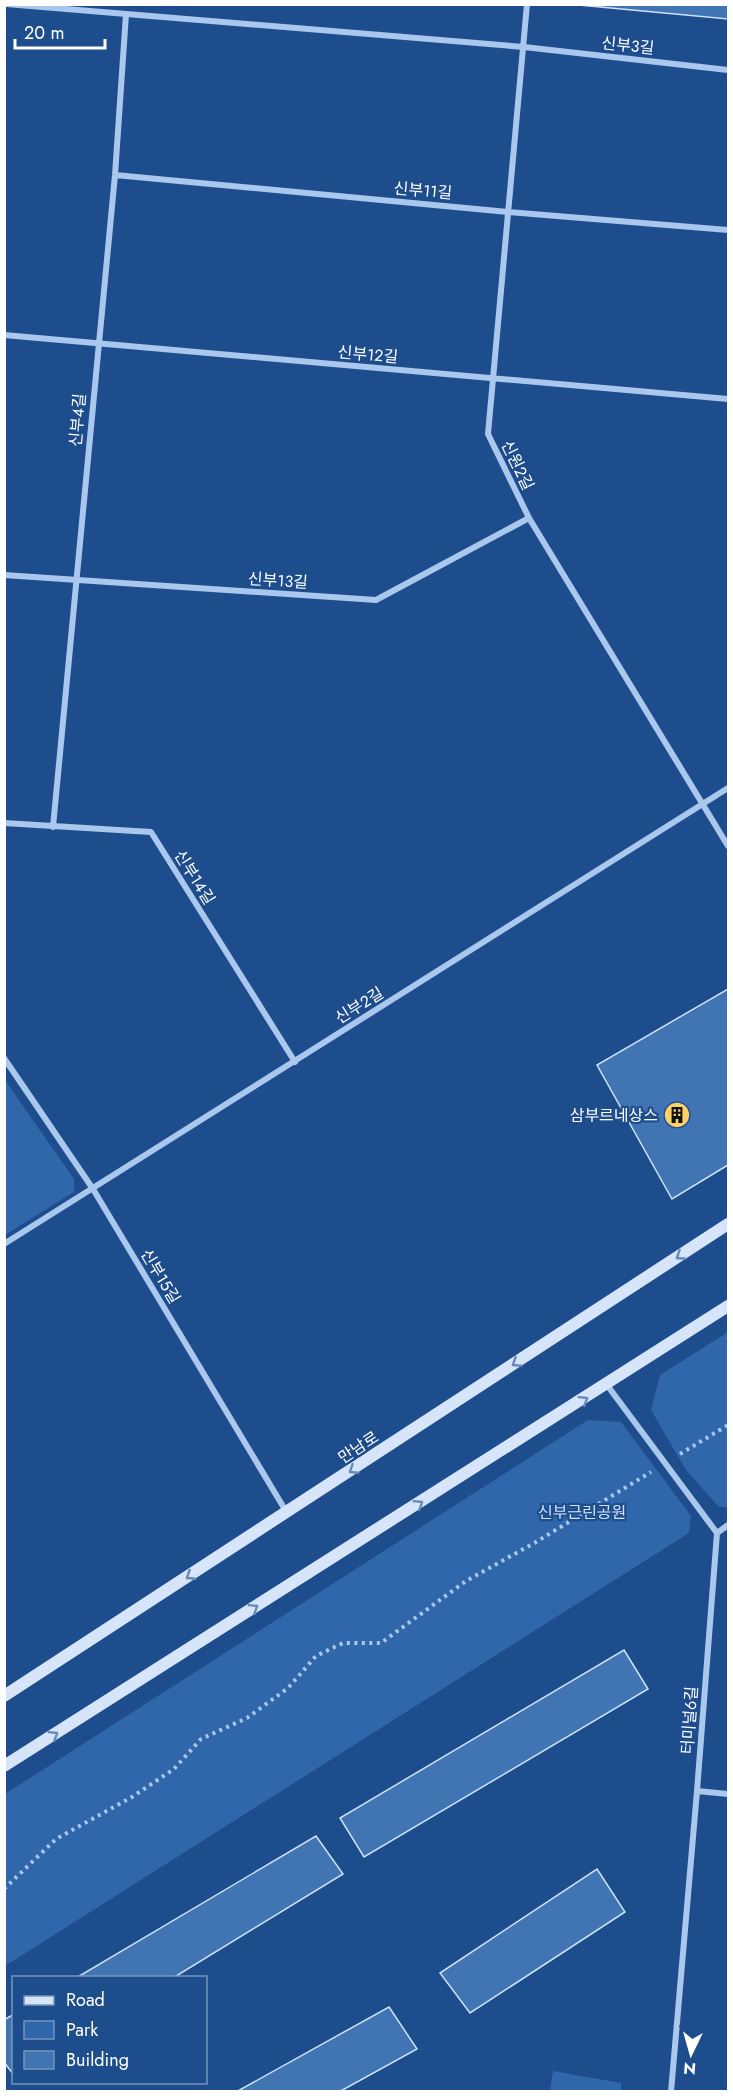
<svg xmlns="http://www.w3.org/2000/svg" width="733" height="2096" font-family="Jost,'Noto Sans KR',sans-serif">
<rect width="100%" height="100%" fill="#1d4d8c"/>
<path fill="#3066aa" d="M5 1080 74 1179V1192L5 1235Z
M728 1332V1508L718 1506 686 1470 651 1410 660 1375Z
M588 1420 621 1422 691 1516 689 1533 5 1966V1794Z
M553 2071 621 2083V2091H550Z"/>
<path fill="#4174b2" stroke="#cfe2f9" stroke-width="1.5" d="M579 4H728V19L579 5Z
M728 989V1165L672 1199 597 1065Z
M624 1650 648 1689 364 1857 340 1818Z
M316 1836 343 1874 173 1978H76Z
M597 1869 625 1912 470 2013 440 1973Z
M389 2007 417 2049 339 2092H236Z
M14 2014V2074H13L4 2062V2020Z"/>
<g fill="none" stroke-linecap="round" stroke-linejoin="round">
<path stroke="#aac7ed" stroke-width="4" stroke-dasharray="3 4.5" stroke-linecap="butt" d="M680 1454 728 1425
M4 1889 56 1839 132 1797 174 1769 201 1739 247 1718 288 1688 316 1656 343 1643H381L466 1581 536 1542 651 1472"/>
<path stroke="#aac7ed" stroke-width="6" d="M6 4 524 47 728 70
M527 4 488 434 529 518 728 846
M115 175 508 212 728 230
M4 335 728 399
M4 575 376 600 529 518
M4 823 151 832 295 1062
M53 827 115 175 126 14
M4 1058 93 1189 287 1513
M4 1244 728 788
M607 1385 717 1533 697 1791 671 2092
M717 1533 728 1525
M697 1791 728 1794"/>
<path stroke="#d6e5f9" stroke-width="12" d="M4 1696 728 1224
M4 1766 728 1306"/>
</g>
<defs><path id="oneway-chevron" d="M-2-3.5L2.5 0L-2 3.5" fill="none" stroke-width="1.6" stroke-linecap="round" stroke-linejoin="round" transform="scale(1.5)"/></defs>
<g stroke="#678ab8">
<use href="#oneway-chevron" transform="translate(680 1256) rotate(147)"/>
<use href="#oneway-chevron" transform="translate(516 1363) rotate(147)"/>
<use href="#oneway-chevron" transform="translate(584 1400) rotate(-32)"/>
<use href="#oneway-chevron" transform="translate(353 1470) rotate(147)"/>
<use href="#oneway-chevron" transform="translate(419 1504) rotate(-32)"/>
<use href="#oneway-chevron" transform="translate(190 1576) rotate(147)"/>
<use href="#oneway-chevron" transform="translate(254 1608) rotate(-32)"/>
<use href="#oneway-chevron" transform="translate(54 1735) rotate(-32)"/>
</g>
<defs>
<g id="building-disc" transform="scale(1.35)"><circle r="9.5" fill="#fcd268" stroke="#1d4d8c"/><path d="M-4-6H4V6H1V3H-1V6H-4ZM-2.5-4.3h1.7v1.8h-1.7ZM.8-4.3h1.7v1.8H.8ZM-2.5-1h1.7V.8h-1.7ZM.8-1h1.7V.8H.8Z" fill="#111"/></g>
</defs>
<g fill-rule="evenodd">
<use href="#building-disc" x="677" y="1115"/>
</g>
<g text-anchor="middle" stroke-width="4.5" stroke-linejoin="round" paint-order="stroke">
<g font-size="16" fill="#fff" stroke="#1d4d8c">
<text transform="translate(628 45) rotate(6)" y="6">신부3길</text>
<text transform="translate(423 190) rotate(5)" y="6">신부11길</text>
<text transform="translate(368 354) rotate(5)" y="6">신부12길</text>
<text transform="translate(77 420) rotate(-85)" y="6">신부4길</text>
<text transform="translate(518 465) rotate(64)" y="6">신원2길</text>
<text transform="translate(278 580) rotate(4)" y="6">신부13길</text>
<text transform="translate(195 877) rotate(58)" y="6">신부14길</text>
<text transform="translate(359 1005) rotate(-32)" y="6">신부2길</text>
<text transform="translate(161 1276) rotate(59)" y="6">신부15길</text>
<text transform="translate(358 1447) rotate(-33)" y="6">만남로</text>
<text transform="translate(689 1720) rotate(-86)" y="6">터미널6길</text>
</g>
<g font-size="16" fill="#fff" stroke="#1d4d8c" text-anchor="end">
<text x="658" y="1121">삼부르네상스</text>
</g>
<g font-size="16" fill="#cfe2f9" stroke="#1d4d8c">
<text x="582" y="1518">신부근린공원</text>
</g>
</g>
<rect width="733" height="2096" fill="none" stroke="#ffffff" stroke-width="12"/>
<rect x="12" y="1976" width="195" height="108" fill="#1d4d8c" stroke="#7794ba" stroke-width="1.5"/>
<rect x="24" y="1996" width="30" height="9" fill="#d6e5f9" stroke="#7794ba" stroke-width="1.5"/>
<text x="66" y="2006" font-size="18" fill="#ffffff">Road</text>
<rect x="24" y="2021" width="30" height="18" fill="#3066aa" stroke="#7794ba" stroke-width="1.5"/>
<text x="66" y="2036" font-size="18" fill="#ffffff">Park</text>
<rect x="24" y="2051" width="30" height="18" fill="#4174b2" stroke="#7794ba" stroke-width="1.5"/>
<text x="66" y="2066" font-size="18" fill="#ffffff">Building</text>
<g transform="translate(691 2054) rotate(185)" stroke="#1d4d8c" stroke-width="4.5" paint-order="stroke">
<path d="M0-4.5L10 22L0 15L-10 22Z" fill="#ffffff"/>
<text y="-9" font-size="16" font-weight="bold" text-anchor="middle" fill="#ffffff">N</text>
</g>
<path d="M15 39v9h90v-9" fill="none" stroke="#ffffff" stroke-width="3"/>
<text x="24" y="39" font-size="18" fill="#ffffff" stroke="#1d4d8c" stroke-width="4.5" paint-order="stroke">20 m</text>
</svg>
